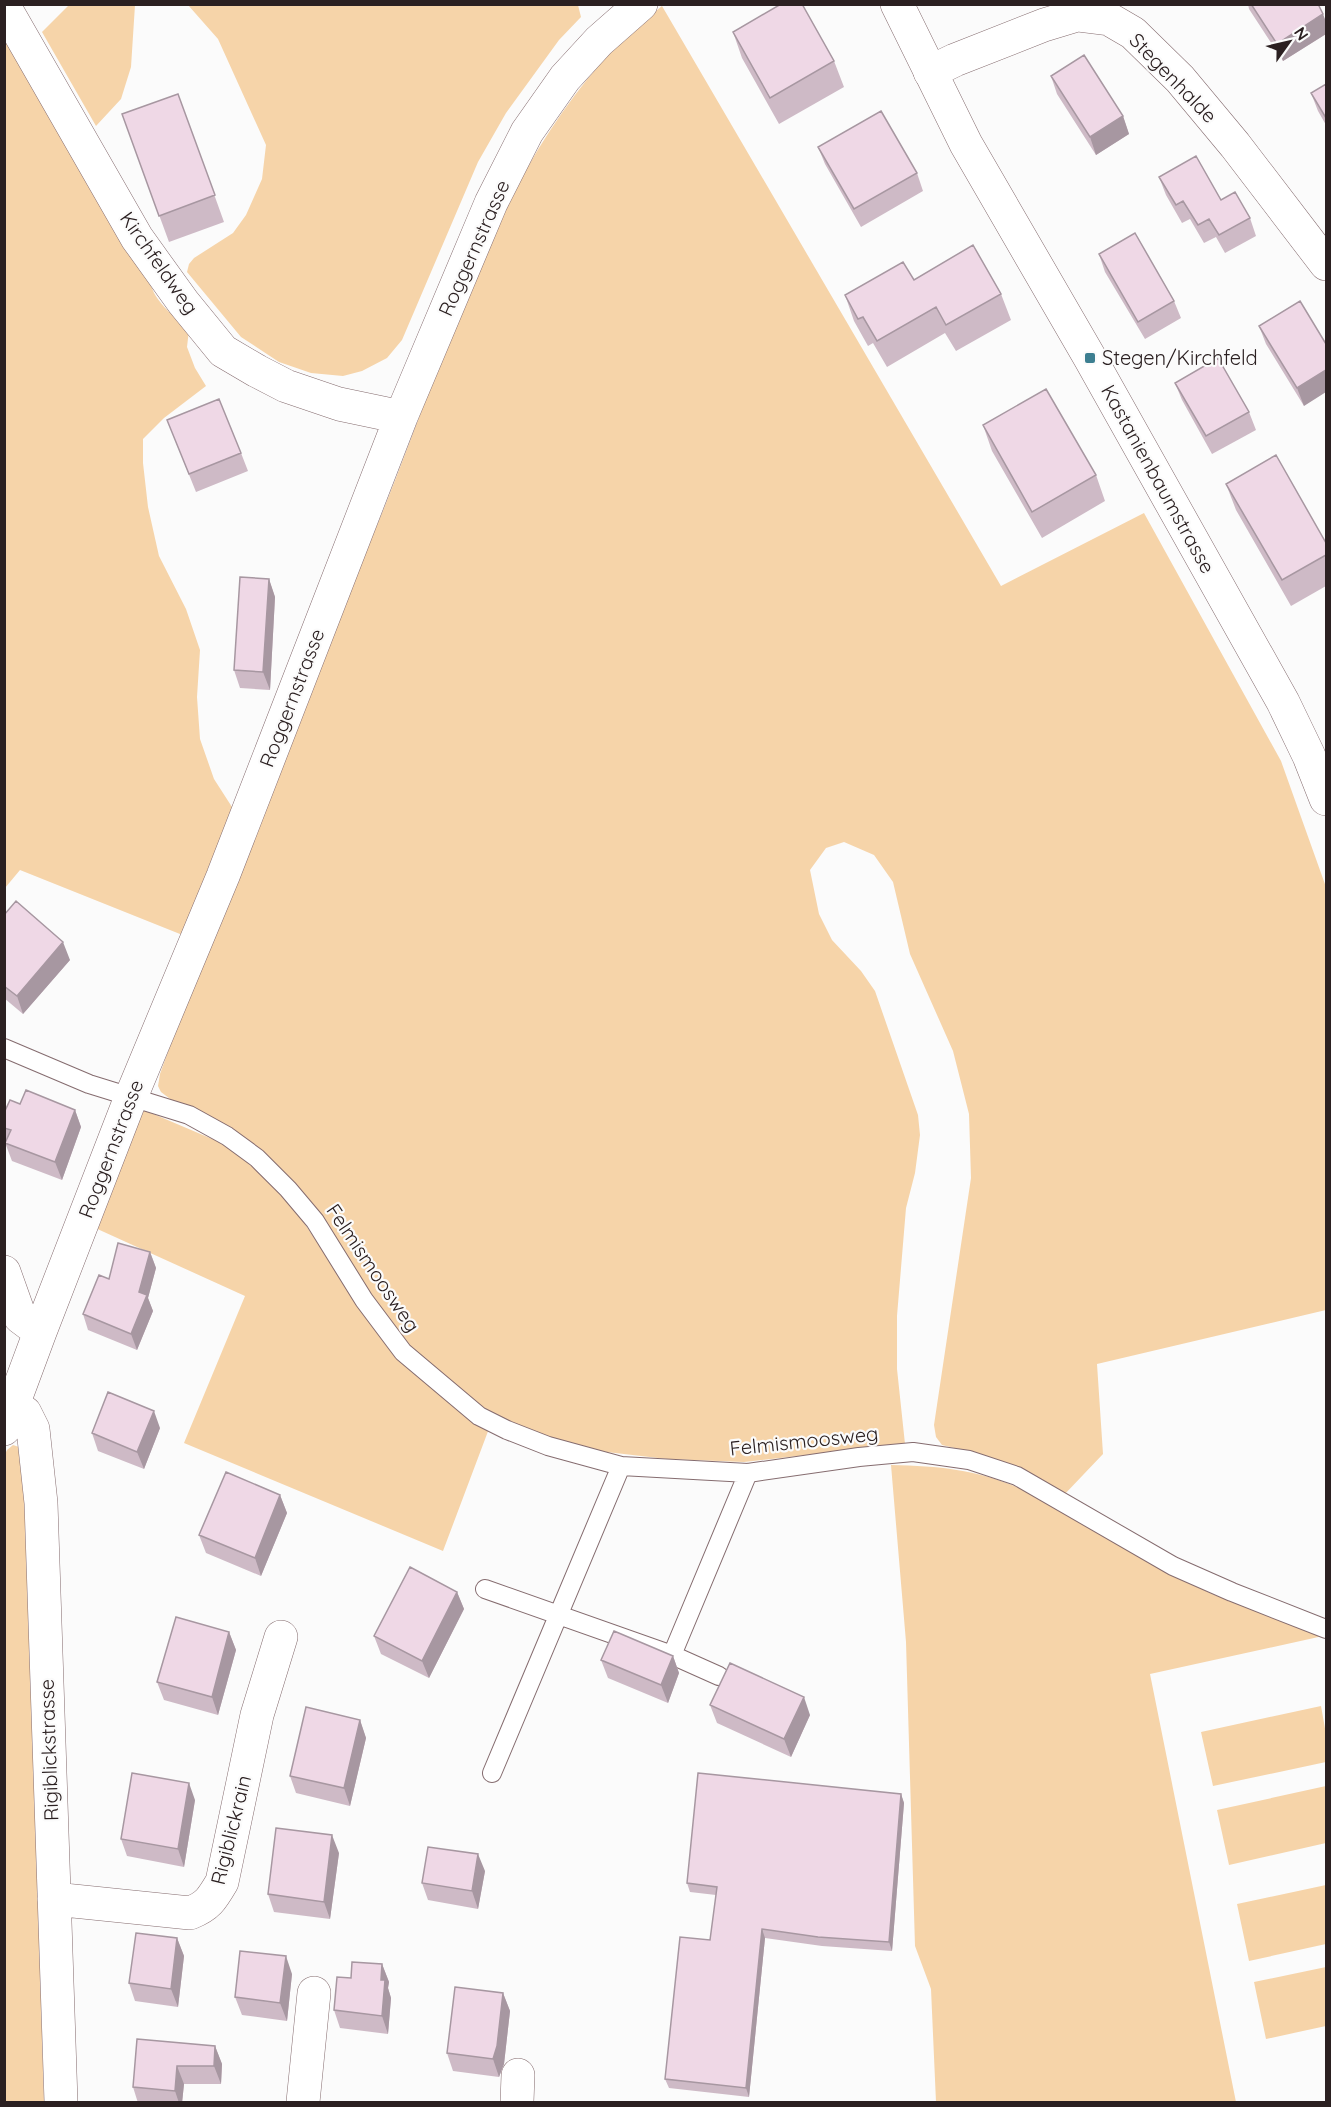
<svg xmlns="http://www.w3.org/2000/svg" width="1331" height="2107" font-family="Quicksand,sans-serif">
<rect width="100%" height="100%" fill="#fbfbfb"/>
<path fill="#f6d4a9" d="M69 5H135L131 67 121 99 96 126 42 32Z
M188 5H578L581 17 559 40 506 113 478 162 402 340 387 358 362 371 343 376 311 373 279 362 241 337 187 272 189 264 194 258 233 233 246 215 262 179 266 145 218 39Z
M662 6 1001 586 1144 513 1281 761 1326 887V1310L1097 1364 1103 1454 1063 1496 967 1451 942 1445 936 1437 934 1425 971 1178 969 1114 953 1051 910 954 893 882 874 855 844 842 826 848 810 870 819 914 832 940 861 971 875 991 918 1115 920 1135 915 1173 906 1208 897 1316V1369L905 1444 744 1462 667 1459 598 1451 546 1437 503 1419 474 1402 414 1351 394 1329 307 1203 161 1092 158 1086 160 1074C205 948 249 822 300 698 325 638 355 579 380 518 443 365 490 189 601 63 619 42 641 23 662 6Z
M4 26 147 269C151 290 154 296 169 312L179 308 189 330 187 347 195 368 206 386 164 418 143 439V463L148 507 159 556 186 609 200 650 197 697 200 739 214 779 232 807 185 936 20 870 5 888Z
M144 1110 217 1141 240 1156 271 1183 296 1211 353 1295 490 1426 443 1551 184 1443 245 1296 93 1227Z
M13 1445 19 1447 23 1452 32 1677 44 2102H5L4 1456 7 1450Z
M891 1465C943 1466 979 1470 1026 1491L1160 1568 1212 1594 1323 1636 1150 1674 1236 2102H936L931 1989 915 1946 906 1642Z
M1321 1706 1326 1734V1762L1213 1786 1201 1732Z
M1326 1786V1843L1229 1865 1217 1810Z
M1326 1885V1944L1249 1961 1237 1904Z
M1326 1967V2026L1266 2039 1254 1982Z"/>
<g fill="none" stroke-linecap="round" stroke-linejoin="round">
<g stroke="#856c6f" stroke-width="20">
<path id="service" d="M4 1048 89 1084 189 1115 227 1136 257 1158 288 1189 315 1221 364 1300 403 1352 479 1416 507 1430 548 1446 621 1466 748 1473 859 1457 913 1452 969 1460 1017 1476 1173 1566 1232 1592 1326 1629
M485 1589 672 1655 719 1676
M672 1655 748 1473
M492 1773 621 1466"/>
</g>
<g stroke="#856c6f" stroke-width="34">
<path id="minor" d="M4 6 137 238 183 302 223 351 257 371 286 386 339 404 401 417
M930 72 955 60 1044 25 1077 15 1109 19 1133 33 1180 79 1235 145 1326 264
M4 1272 20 1317 40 1332
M13 1409 25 1413 33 1429 41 1503 61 2102
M4 1429 40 1332 131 1097 223 876 401 417 491 203 527 132 565 78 599 41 641 4
M54 1899 190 1913C208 1906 212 1899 222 1882L257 1715 281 1637
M303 2102 314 1993
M517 2102 518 2075"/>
</g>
<g stroke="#856c6f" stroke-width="34">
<path id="tertiary" d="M897 4 966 144 1090 358 1283 702 1309 756 1326 799"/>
</g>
<use href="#service" stroke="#fff" stroke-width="18"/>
<use href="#minor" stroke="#fff" stroke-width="33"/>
<use href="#tertiary" stroke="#fff" stroke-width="33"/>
</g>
<path fill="#cebac6" d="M1248 4H1318L1326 22V34L1283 61 1249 9Z
M733 32 834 61 844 87 779 124 742 58Z
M1051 76 1123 116 1129 134 1096 155 1057 94Z
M1326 84V125L1318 111 1311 93Z
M178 94 224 222 169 242 122 114Z
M818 147 917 173 923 191 861 227 825 164Z
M1159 177 1221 200 1250 218 1256 236 1225 253 1216 237 1204 243 1190 219 1182 223 1166 195Z
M1099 254 1174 301 1181 318 1145 339 1105 272Z
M914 280 1001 294 1011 320 956 351 945 333 887 367 873 343 868 346 854 321 845 295Z
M1300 301 1304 406 1266 344 1259 326Z
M1175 383 1249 412 1256 430 1212 454 1182 400Z
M167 420 241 453 248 471 196 492Z
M983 425 1096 475 1105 501 1042 538 992 451Z
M1226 484 1326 543V586L1291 606 1236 510Z
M269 579 275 597 270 690 240 688 234 670Z
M4 915 70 960 23 1014 4 998Z
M20 1104 75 1110 81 1127 62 1180 12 1161 4 1140V1113Z
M150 1252 156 1268 148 1298 153 1311 137 1350 88 1330 83 1314 109 1279Z
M160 1428 144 1469 98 1451 92 1433Z
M280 1495 287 1513 261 1576 206 1553 199 1535Z
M457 1592 464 1609 429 1678 381 1654 374 1636Z
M229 1632 236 1650 218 1715 164 1700 157 1682Z
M673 1656 679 1673 668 1703 608 1678 601 1660Z
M710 1705 810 1715 791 1757 717 1723Z
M360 1720 366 1738 350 1806 296 1793 290 1776Z
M901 1794 904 1803 892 1951 822 1946 765 1938 749 2097 669 2088 665 2079 710 1940 716 1895 690 1892 687 1883Z
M195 1800 184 1867 127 1856 121 1839Z
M339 1853 330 1919 274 1912 268 1894Z
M485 1871 478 1909 428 1900 422 1883Z
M177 1938 184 1956 178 2007 135 2001 129 1983Z
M382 1964 389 1982 388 1988 391 1998 388 2034 340 2028 334 2010 351 1978Z
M292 1974 287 2021 242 2015 235 1997Z
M503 1993 510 2011 504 2064 499 2077 453 2071 447 2053Z
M215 2046 222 2064 221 2084H184L182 2103H138L133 2087Z"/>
<path fill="#a797a1" d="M1323 14 1326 22V34L1283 61 1277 44Z
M1123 116 1129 134 1096 155 1090 137Z
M1326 370V392L1304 406 1297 388Z
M269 579 275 597 270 690 263 672Z
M63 942 70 960 23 1014 17 996Z
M75 1110 81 1127 62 1180 55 1162Z
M150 1252 156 1268 148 1298 153 1311 137 1350 131 1334 139 1292Z
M154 1411 160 1428 144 1469 137 1452Z
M280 1495 287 1513 261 1576 255 1558Z
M457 1592 464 1609 429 1678 422 1661Z
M229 1632 236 1650 218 1715 212 1697Z
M673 1656 679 1673 668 1703 661 1685Z
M804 1697 810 1715 791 1757 784 1739Z
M360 1720 366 1738 350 1806 344 1788Z
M189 1783 195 1800 184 1867 178 1849Z
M901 1794 904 1803 892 1951 889 1942Z
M332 1835 339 1853 330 1919 324 1902Z
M478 1854 485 1871 478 1909 472 1891Z
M762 1929 765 1938 749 2097 746 2088Z
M177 1938 184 1956 178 2007 171 1989Z
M286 1956 292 1974 287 2021 280 2003Z
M382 1964 389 1982 388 1988 391 1998 388 2034 382 2016 381 1980Z
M503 1993 510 2011 504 2064 499 2077 493 2059Z
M215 2046 222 2064 221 2084 214 2066Z
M177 2066 184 2084 182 2103H179L175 2091Z"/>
<path fill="#efd8e6" stroke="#a797a1" stroke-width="1.5" d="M781 4H802L834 61 770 98 733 32Z
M1251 4H1318L1323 14 1277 44Z
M1084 55 1123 116 1090 137 1051 76Z
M1326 84V118L1311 93Z
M178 94 215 195 159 216 122 114Z
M881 111 917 173 854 209 818 147Z
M1196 156 1221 200 1235 192 1250 218 1219 235 1209 219 1198 225 1183 201 1176 205 1159 177Z
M1135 233 1174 301 1138 322 1099 254Z
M973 245 1001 294 946 325 936 307 877 341 863 317 858 319 845 295 903 262 914 280Z
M1300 301 1326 344V370L1297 388 1259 326Z
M1218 358 1249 412 1206 436 1175 383Z
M1046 389 1096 475 1032 512 983 425Z
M219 399 241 453 189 474 167 420Z
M1276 455 1326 543V555L1282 580 1226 484Z
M240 577 269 579 263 672 234 670Z
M16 901 63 942 17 996 4 986V915Z
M26 1090 75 1110 55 1162 5 1143 11 1130 4 1128V1113L10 1100 20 1104Z
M118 1243 150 1252 139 1292 147 1295 131 1334 83 1314 99 1275 109 1279Z
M108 1392 154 1411 137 1452 92 1433Z
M226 1472 280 1495 255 1558 199 1535Z
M410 1567 457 1592 422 1661 374 1636Z
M176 1617 229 1632 212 1697 157 1682Z
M614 1631 673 1656 661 1685 601 1660Z
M730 1663 804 1697 784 1739 710 1705Z
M306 1707 360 1720 344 1788 290 1776Z
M132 1773 189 1783 178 1849 121 1839Z
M698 1773 901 1794 889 1942 818 1937 762 1929 746 2088 665 2079 680 1937 710 1940 717 1887 687 1883Z
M276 1828 332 1835 324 1902 268 1894Z
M428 1847 478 1854 472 1891 422 1883Z
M136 1933 177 1938 171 1989 129 1983Z
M240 1951 286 1956 280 2003 235 1997Z
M352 1962 382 1964 381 1980H385L382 2016 334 2010 337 1977 351 1978Z
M455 1987 503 1993 497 2046 493 2059 447 2053Z
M137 2039 215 2046 214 2066H177L175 2091 133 2087Z"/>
<rect fill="#3d7f91" stroke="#fbfbfb" stroke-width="2" x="1084" y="352" width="12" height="12" rx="3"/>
<g text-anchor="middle" stroke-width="4.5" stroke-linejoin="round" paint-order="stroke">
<g font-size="20" fill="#2b2021" stroke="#fbfbfb">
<text transform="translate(1173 78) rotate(46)" y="7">Stegenhalde</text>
<text transform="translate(474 248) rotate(-66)" y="7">Roggernstrasse</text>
<text transform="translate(159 263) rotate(55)" y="7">Kirchfeldweg</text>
<text transform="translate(1158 479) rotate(61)" y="7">Kastanienbaumstrasse</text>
<text transform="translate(292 698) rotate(-69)" y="7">Roggernstrasse</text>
<text transform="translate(111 1149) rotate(-69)" y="7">Roggernstrasse</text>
<text transform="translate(373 1268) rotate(56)" y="7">Felmismoosweg</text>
<text transform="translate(804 1441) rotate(-6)" y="7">Felmismoosweg</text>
<text transform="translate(49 1750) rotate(-92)" y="7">Rigiblickstrasse</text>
<text transform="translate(231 1830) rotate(-76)" y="7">Rigiblickrain</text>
</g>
<g font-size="20" fill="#2b2021" stroke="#fbfbfb" text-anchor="start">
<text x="1102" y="365">Stegen/Kirchfeld</text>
</g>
</g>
<rect width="1331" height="2107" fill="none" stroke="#2b2021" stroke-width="12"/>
<g transform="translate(1289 42) rotate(56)" stroke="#fbfbfb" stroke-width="4.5" paint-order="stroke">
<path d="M0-4.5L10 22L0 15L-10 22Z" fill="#2b2021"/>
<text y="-9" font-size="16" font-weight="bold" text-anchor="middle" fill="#2b2021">N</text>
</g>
</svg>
